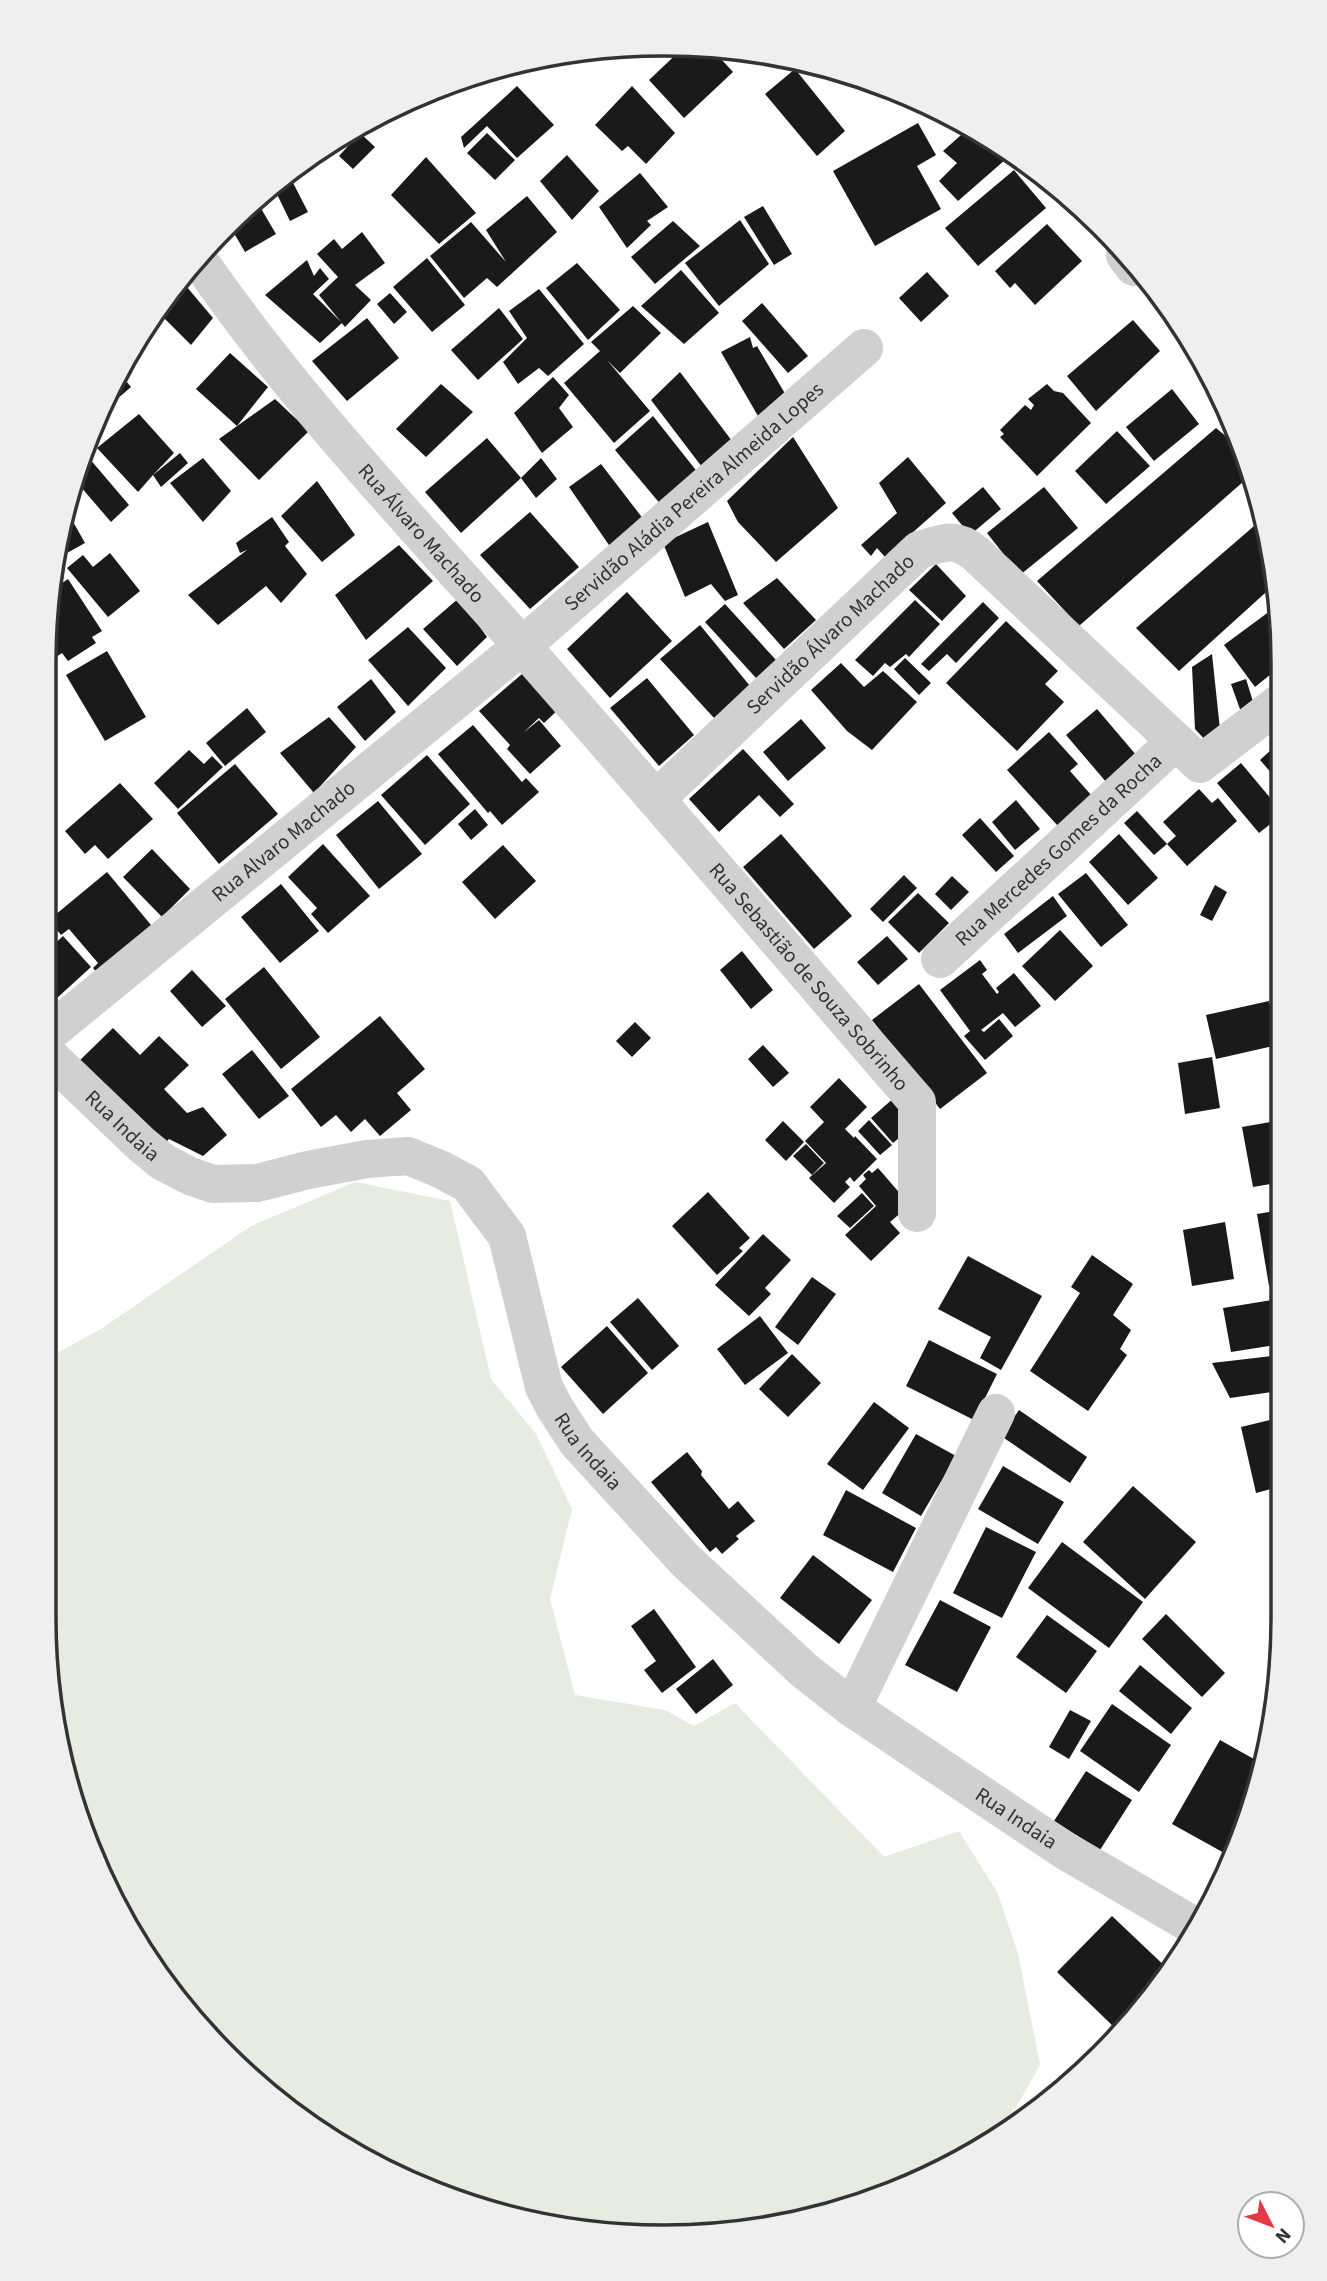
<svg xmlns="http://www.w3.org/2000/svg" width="1327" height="2281" font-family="'Source Sans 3',sans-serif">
<rect width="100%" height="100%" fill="#fff"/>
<path fill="#e6ecdf" d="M355 1182 450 1201 491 1379 536 1434 572 1509 550 1599 575 1695 665 1710 694 1726 735 1703 884 1857 959 1831 997 1892 1018 1953 1040 2065 1004 2129 863 2204 704 2236 503 2216 319 2133 172 1994 77 1816 44 1617V1360L101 1329 251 1226Z"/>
<path fill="#1a1a1a" d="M685 46 711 48 733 72 684 118 649 80Z
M777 55 784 56 797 60 783 65Z
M795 69 845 131 817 156 765 94Z
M517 86 554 125 517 158 487 126 464 148 461 137Z
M632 86 675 133 646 164 628 146 622 151 595 125Z
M388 111 370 131 363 125 385 113Z
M918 123 936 155 917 166 941 209 875 246 833 171Z
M969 128 1013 153 958 201 939 181 957 163 943 151Z
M360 133 375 147 353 169 339 156Z
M487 133 515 160 495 180 467 153Z
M567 155 599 191 572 220 540 181Z
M426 157 476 213 439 244 391 195Z
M1014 170 1046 208 978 266 945 228Z
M288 173 308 212 290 221 273 186Z
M640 173 668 207 647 221 651 225 627 248 599 207Z
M527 196 557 232 497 287 487 278 464 298 430 256 471 222 506 262 486 230Z
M256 200 276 234 245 252 228 223Z
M763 206 792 254 774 265 744 217Z
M740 220 769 264 719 306 685 263Z
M673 221 700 246 655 284 631 257Z
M1047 224 1082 261 1035 305 1015 283 1010 288 995 271Z
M362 232 385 263 355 285 371 300 345 327 319 295 338 277 317 254 334 239 342 249Z
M427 258 465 305 432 332 393 287Z
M307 260 314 276 320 268 329 279 313 294 342 323 320 343 265 295Z
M577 263 620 310 588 340 546 288Z
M681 270 719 313 684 344 641 306Z
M927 272 949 296 921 322 899 298Z
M181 280 213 318 191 345 156 310Z
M539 289 584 344 548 376 539 368 518 384 503 362 527 338 509 311Z
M390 293 407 312 394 324 377 304Z
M762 303 808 356 788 373 742 321Z
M633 306 661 333 620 373 607 360 650 411 614 443 564 383 600 351 591 342Z
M499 308 523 339 478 380 451 350Z
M367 318 399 358 347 401 312 361Z
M1133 320 1160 351 1096 411 1067 376Z
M750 337 753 348 757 346 787 397 758 416 721 352Z
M230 353 268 387 237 426 196 389Z
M680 372 732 441 702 467 651 400Z
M121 375 131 387 103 411 117 382Z
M553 377 569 395 559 408 573 427 542 453 514 413Z
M441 384 473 412 426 457 396 429Z
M1047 384 1054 391 1063 393 1091 423 1037 476 1000 437 1004 434 1000 430 1025 405 1031 410 1034 405 1028 399Z
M1172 389 1199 424 1154 461 1126 427Z
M275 399 309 431 259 480 219 439Z
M139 414 174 453 153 475 180 453 188 463 161 487 153 475 138 492 97 448Z
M653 416 699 474 662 506 615 450Z
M1216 428 1245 452 1252 474 1079 626 1037 581Z
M1117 431 1150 466 1106 504 1075 471Z
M793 437 838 508 776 562 738 522 727 501Z
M487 438 521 478 461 533 425 492Z
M83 451 129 505 111 522 74 479 77 465Z
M908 457 946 503 885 557 877 548 871 556 861 545 897 513 879 483Z
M203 458 231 491 203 522 170 483Z
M541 458 557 479 536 498 521 478Z
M601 464 644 520 611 548 569 487Z
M317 481 355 535 322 562 281 516Z
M983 487 1001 509 970 535 952 513Z
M1044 487 1078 528 1020 575 987 533Z
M67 511 85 543 58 558 61 542Z
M530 512 579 567 530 609 480 555Z
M272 517 289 542 285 546 307 574 281 603 266 586 218 625 188 595 247 550 240 553 236 543Z
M1261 520 1274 585 1179 671 1136 628Z
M708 522 738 595 725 601 711 584 685 597 663 543Z
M399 545 433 581 366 640 335 595Z
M110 553 140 591 108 617 67 568 83 555 93 567Z
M936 564 966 596 942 621 909 590Z
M777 578 816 620 784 649 743 603Z
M68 579 102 631 92 637 96 643 68 661 62 653 50 661 45 653V623L52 590Z
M627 592 672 641 610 698 567 649Z
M459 598 487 637 457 666 423 629Z
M915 600 940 624 909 657 906 654 890 667 885 663 873 676 855 660Z
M983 602 999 618 956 663 947 654 929 671 921 664Z
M725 604 776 660 756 678 705 622Z
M1278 605 1282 623V665L1255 687 1224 645Z
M1006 621 1058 671 1045 684 1064 702 1017 751 946 683Z
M700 625 750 686 714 718 660 659Z
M408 627 446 668 408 706 368 660Z
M107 651 146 717 105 741 66 675Z
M1212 654 1221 739 1207 742 1195 729 1192 667Z
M905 658 931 683 919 695 894 669Z
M841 663 864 687 883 671 917 702 872 750 847 731 811 690Z
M522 674 562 706 544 723 539 718 523 733 539 720 561 746 530 774 507 749 510 745 479 711Z
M647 678 694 735 659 766 610 708Z
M371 679 396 712 365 741 337 707Z
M1246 679 1255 708 1241 712 1231 684Z
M247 708 266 732 225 766 206 743Z
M1097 709 1137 756 1107 783 1066 735Z
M54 713 57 756 45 757V714Z
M329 717 356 747 314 793 280 753Z
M801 719 826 748 788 781 763 752Z
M473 725 522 782 526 778 539 792 502 825 490 811 488 813 438 754Z
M1049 732 1078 764 1070 771 1092 796 1058 826 1007 770Z
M1282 740V785L1260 760Z
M743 749 794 804 780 817 759 795 719 832 689 799Z
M189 750 204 764 212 756 223 767 178 809 154 783Z
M427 755 470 804 425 845 381 795Z
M1241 763 1282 812V815L1259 833 1217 783Z
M235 764 278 814 219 864 177 813Z
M45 781H47L49 813H45Z
M120 783 153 819 108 859 95 845 85 854 65 831Z
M1199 789 1212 803 1218 798 1237 821 1187 866 1167 844 1176 836 1163 822Z
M1016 800 1040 829 1015 850 992 822Z
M378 801 422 854 379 889 336 835Z
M475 809 488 825 471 840 458 824Z
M1137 811 1167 844 1154 855 1124 823Z
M980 818 1014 856 996 872 962 835Z
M781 834 852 916 814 949 743 867Z
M1119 834 1158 878 1128 905 1089 862Z
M323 844 370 896 328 933 311 914 317 908 288 877Z
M503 845 536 881 495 919 462 882Z
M152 849 190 889 162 917 123 877Z
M1282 862V902L1281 903 1271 865Z
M107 872 156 931 101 977 93 968 98 963 69 929 61 935 49 920Z
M1086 873 1128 925 1101 947 1058 894Z
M904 875 917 888 883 922 870 909Z
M952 876 969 892 951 910 935 894Z
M281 884 319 931 280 963 241 917Z
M1215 885 1227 892 1212 921 1200 915Z
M918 893 949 923 919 953 888 922Z
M1053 896 1067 916 1018 953 1004 934Z
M1060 930 1093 966 1055 1001 1022 966Z
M63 936 91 967 45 1009V953Z
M887 936 908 959 878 985 857 962Z
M742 951 773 990 751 1009 720 970Z
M980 960 987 970 982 974 997 994 999 992 996 988 1014 973 1041 1006 1015 1027 1003 1013 981 1030 984 1032 999 1019 1013 1036 985 1060 964 1036 970 1031 940 990Z
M264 967 320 1037 281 1069 225 999Z
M192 970 226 1006 202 1027 170 991Z
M919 984 987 1073 940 1109 872 1020Z
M1269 1001 1278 1045 1216 1059 1206 1015Z
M380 1016 425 1069 397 1093 411 1110 380 1136 365 1119 351 1132 336 1115 321 1127 291 1089Z
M635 1022 651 1038 632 1057 616 1041Z
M113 1028 140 1055 159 1036 189 1065 164 1089 187 1113 203 1107 227 1135 203 1156 169 1139 159 1149 76 1064Z
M763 1045 789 1073 773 1087 748 1059Z
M252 1050 289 1096 259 1119 222 1074Z
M1212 1057 1220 1108 1185 1114 1178 1063Z
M839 1078 867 1107 845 1129 854 1138 855 1136 877 1159 854 1182 850 1177 845 1182 850 1187 834 1203 809 1178 826 1163 805 1141 824 1122 810 1107Z
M895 1097 912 1127 893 1143 871 1118Z
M869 1120 892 1145 880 1155 858 1131Z
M1282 1120V1182L1253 1187 1242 1127Z
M783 1121 804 1142 786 1161 765 1140Z
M806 1144 824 1163 812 1175 793 1156Z
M878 1168 910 1205 890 1222 900 1233 871 1261 845 1235 876 1206 859 1186 866 1179 863 1175 869 1170 872 1173Z
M708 1192 750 1238 739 1248 743 1251 717 1275 672 1226Z
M862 1193 874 1206 850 1228 837 1216Z
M1282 1210V1284L1269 1286 1257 1214Z
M1225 1222 1234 1279 1192 1286 1183 1230Z
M763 1234 791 1260 765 1288 771 1294 749 1316 715 1285Z
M1092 1255 1133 1284 1113 1315 1131 1330 1120 1349 1127 1355 1088 1411 1030 1371 1080 1293 1071 1287Z
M968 1256 1042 1296 1001 1370 980 1358 991 1337 938 1309Z
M812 1277 836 1294 798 1345 775 1327Z
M638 1298 679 1346 652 1370 610 1322Z
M1278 1299 1282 1344 1231 1352 1223 1308Z
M760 1316 788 1353 745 1385 717 1349Z
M607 1326 648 1373 603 1414 561 1367Z
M929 1340 997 1374 974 1420 906 1386Z
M792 1354 821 1383 788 1417 759 1389Z
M1272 1356 1278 1391 1230 1398 1212 1363Z
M874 1402 909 1428 863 1490 827 1464Z
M1019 1410 1087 1457 1070 1483 1001 1436Z
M1282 1417V1486L1256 1493 1241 1427Z
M916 1434 956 1456 921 1516 882 1493Z
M687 1452 702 1471 701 1475 729 1509 738 1501 755 1521 736 1536 739 1539 722 1554 716 1547 710 1552 651 1482Z
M1003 1466 1064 1502 1038 1544 978 1509Z
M1133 1486 1196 1542 1145 1599 1083 1542Z
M846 1490 916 1528 893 1572 823 1535Z
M986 1527 1036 1552 1002 1618 953 1593Z
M1062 1542 1143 1602 1109 1648 1028 1588Z
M813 1555 872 1600 839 1644 780 1598Z
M940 1600 991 1627 957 1692 905 1665Z
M654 1609 696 1667 662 1693 644 1670 656 1661 631 1626Z
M1166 1614 1225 1673 1202 1697 1142 1639Z
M1047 1615 1097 1651 1066 1693 1016 1657Z
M713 1659 733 1685 696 1714 676 1689Z
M1140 1665 1192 1708 1171 1734 1119 1691Z
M1112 1704 1171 1745 1139 1792 1080 1751Z
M1070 1710 1091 1721 1069 1759 1049 1747Z
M1220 1740 1261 1763 1252 1808 1226 1854 1172 1824Z
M1086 1771 1132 1800 1100 1850 1054 1821Z
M1112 1916 1170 1971 1116 2029 1057 1972Z"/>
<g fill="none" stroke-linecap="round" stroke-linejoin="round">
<g stroke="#d0d0d0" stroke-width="38">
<path d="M1125 255 1134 267"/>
<path id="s1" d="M198 259C294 398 411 521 523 647 656 798 786 950 917 1102V1213"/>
<path id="s2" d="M656 799 919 550C943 543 954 536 975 553L1200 764 1282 701"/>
<path id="s3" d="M940 959 1176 741"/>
<path id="s4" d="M45 1036 522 646 864 348"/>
<path id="s5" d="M45 1052 141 1144 163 1162 190 1176 213 1184 257 1183 308 1170 367 1159 408 1156 440 1169 468 1184 507 1236 544 1387 555 1408 577 1442 686 1561 805 1671 852 1708 1064 1850 1196 1927"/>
<path d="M852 1708 996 1413"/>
</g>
</g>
<g text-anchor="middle" stroke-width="7" stroke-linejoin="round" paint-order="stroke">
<g font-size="21" fill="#333" stroke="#fff">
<text dy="7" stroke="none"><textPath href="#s4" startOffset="844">Servidão Aládia Pereira Almeida Lopes</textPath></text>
<text dy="7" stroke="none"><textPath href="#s1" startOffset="354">Rua Álvaro Machado</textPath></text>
<text dy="7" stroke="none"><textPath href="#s2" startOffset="240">Servidão Álvaro Machado</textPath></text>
<text dy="7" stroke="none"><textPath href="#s4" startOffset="308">Rua Alvaro Machado</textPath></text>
<text dy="7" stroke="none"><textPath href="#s3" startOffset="161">Rua Mercedes Gomes da Rocha</textPath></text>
<text dy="7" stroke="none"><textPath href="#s1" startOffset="943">Rua Sebastião de Souza Sobrinho</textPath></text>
<text dy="7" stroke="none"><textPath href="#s5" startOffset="107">Rua Indaia</textPath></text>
<text dy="7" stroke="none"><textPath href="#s5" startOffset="779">Rua Indaia</textPath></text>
<text dy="7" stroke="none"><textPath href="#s5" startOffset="1346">Rua Indaia</textPath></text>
</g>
</g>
<path d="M0 0H1327V2281H0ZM663 56H664A607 607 0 0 1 1271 663V1618A607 607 0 0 1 664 2225H663A607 607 0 0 1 56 1618V663A607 607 0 0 1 663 56Z" fill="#efefef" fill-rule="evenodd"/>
<path fill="none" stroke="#333" stroke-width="3.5" d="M663 56H664A607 607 0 0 1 1271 663V1618A607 607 0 0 1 664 2225H663A607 607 0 0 1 56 1618V663A607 607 0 0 1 663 56Z"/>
<g transform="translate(1271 2225) rotate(132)"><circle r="33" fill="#ffffff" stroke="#adadad" stroke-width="2"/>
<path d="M0-5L12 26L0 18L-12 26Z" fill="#e63946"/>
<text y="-10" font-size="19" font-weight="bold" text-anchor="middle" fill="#333333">N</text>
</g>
</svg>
